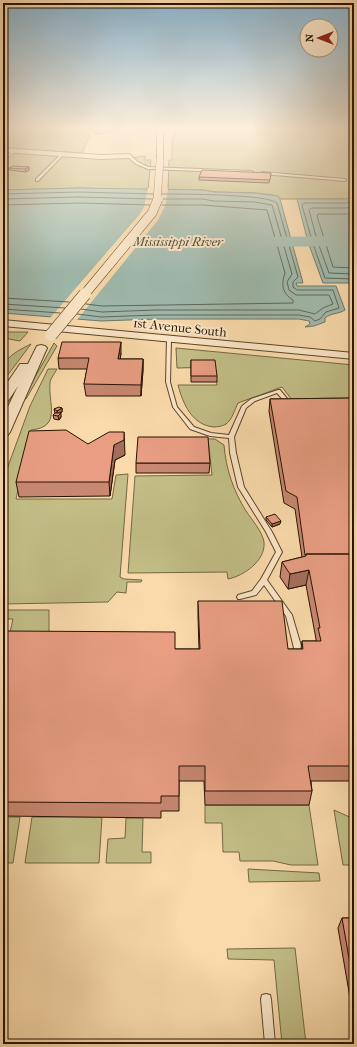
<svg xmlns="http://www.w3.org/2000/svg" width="357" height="1047" font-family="'IM FELL French Canon',serif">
<rect width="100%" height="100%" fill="#fadaab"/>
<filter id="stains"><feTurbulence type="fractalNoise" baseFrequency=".005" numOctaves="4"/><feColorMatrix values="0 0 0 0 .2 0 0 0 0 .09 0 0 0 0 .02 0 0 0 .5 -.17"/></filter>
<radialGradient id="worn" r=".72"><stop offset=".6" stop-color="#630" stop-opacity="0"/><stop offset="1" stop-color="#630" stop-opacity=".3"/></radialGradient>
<path fill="#c2be86" stroke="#746843" d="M3 127H93L82 153 3 148Z
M176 127H354V194L347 199H278V196L255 193 215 192 203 190H168L169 160H172V141L175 133Z
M3 151 124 159 145 156V160H151L148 190 79 188 3 190Z
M3 332H28L20 341 3 338Z
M54 343 57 346 26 399H23Z
M31 344 4 380 3 382C3 377 2 370 3 366 8 355 21 349 31 344Z
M176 348 354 365V406L292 400 282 387 238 403C235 409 232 420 226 424 223 426 217 427 214 427 192 425 183 404 178 385H217L215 367 177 368Z
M48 369H57C55 373 50 379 50 383 48 404 62 427 31 430L16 499H112L116 475 128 474 120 577 124 579 142 580 141 582H127L126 593 117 592 108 602 3 604V480L30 406Z
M208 439H215L224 445C226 469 233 490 246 511 252 520 262 531 264 542 266 561 243 576 228 579L227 572 128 573 135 476 212 475Z
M3 610H49V640L10 632 13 619H3Z
M205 805H309L318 865H291L273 861H240L239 852H223L222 823H205Z
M334 810 354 819V865H343Z
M3 817H20L13 863H3Z
M32 817H102L99 863H25Z
M126 818H143L142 852H151V863H106L108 839 125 838Z
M248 869 319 873 320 881 249 882Z
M295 948 306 1044H282L274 960 228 959 227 949Z"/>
<path fill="#9fbaae" stroke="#6f7768" d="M79 188 203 190 215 192 255 193 278 196 280 199 303 283H296L297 286H336L345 310C339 314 331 313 325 318V322L314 326 305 327 310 324 309 321 299 319H156L101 321 3 313V190Z
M354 194V283H323L308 242 297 199H347Z"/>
<path fill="#fadaab" d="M148 188H168L166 204 158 220 77 320 50 318 139 215 144 207Z"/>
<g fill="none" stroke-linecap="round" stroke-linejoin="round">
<path stroke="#626657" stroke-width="1" d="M3 194 79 192 153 194
M3 199 79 197 152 199
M354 199 347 203H304L302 205 312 241 325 278 354 279
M3 205 79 203 150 205
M354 205 347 208H311L309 210 317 240 329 273 354 274
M354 212 347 214H318L317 216 333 267 354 268
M3 298 69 302
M3 304 65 308
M86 304 102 306 293 303V300C282 293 281 285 285 273L267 210 202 205H162
M3 309 60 313
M81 309 102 312 156 310H299L315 314 323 308 333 304 329 295H296L289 290 287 282 292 274 272 205 254 202 214 201 202 199H163
M77 314 101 317 156 315H299L310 317 315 321 320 319 326 312 339 308 333 290H297L293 287V282L298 277 277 203C268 194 179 194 162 194"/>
<path fill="#9fbaae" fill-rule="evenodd" d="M354 236V246L251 247 245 246 243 242 245 238 251 237Z"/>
<g stroke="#5b452b" stroke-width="2">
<path id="service" d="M13 151 15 152 3 161V159Z
M62 153 64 154 38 181H36V179Z
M128 155H130L138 162 148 167 252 171 253 172 252 173 148 169 136 164 128 157Z
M262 172 345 179 346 180 345 181 263 174Z
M167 338 171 339 170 382 177 407 194 427 211 433 229 435 242 406 251 399 278 390H280L289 401V402H285L277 393 255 401 246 408 234 437 236 453 244 487 272 532 282 552 267 580 292 615 304 656 303 658 300 659 297 658 296 656 286 616 264 585 256 595 240 599H238L237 597 238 595 252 591 261 579 276 552 266 532 238 487 230 453 229 438 210 436 190 429 173 407 166 382Z
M266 994 270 995 271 999 275 1044H265L261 999 262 995Z"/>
</g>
<g stroke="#5b452b" stroke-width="2">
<path id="minor" d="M3 148 101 155 129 154 132 156 129 158 101 159 3 152Z
M3 320 354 353V359L3 326Z"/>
</g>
<g stroke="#5b452b" stroke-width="2">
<path id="tertiary" d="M157 127H163V160L160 162 157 160Z
M41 345 45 346 47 348 10 432 8 435 3 436V417L18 386 8 401 3 402V389L20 364H28L37 346Z"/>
</g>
<use href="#service" fill="#fce7c8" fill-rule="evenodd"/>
<use href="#minor" fill="#fce7c8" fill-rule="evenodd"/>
<use href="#tertiary" fill="#fce7c8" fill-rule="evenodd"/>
<g stroke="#5b452b" stroke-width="8" stroke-linecap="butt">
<path id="tertiary-bridge-far2" d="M157 200 160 160"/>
</g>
<g stroke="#5b452b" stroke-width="10" stroke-linecap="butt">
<path id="tertiary-bridge-far1" d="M84 295 152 213 158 199"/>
</g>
<g stroke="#5b452b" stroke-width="13" stroke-linecap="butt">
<path id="tertiary-bridge" d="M51 335 85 294"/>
</g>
<use href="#tertiary-bridge-far2" stroke="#fce7c8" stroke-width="7"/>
<use href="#tertiary-bridge-far1" stroke="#fce7c8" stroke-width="9"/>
<use href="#tertiary-bridge" stroke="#fce7c8" stroke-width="12"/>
</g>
<path fill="#c88872" stroke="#261300" d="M98 127H110L109 133H104V132H102L101 134H95L94 130 98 128Z
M29 167V170L26 172 9 170V168Z
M271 173 269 183 199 180V177Z
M121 353 120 359H143V370L141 396H86L84 384 87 369H59L58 358Z
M191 360 217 376V382H191Z
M354 398V781H311L312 791 309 805H205L204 781H179V811H161V818L3 816V631L175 649H199L198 617V601L288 649H301L302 641H316V639L306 585 288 589 280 577 282 562 302 557 295 509 284 503 269 411 270 399Z
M62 408V412L60 413 61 417 59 420 54 419 53 415 55 413 54 409Z
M88 444 125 455 115 460 110 496 19 497 16 482Z
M136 463H210L209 473H136Z
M266 517 280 524 272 527 266 520Z
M342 918H354V1021L338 928Z"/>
<path fill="#a36f5c" stroke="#261300" d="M29 167V170L26 172 25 169Z
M121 342V353L119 370 118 359Z
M143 359V370L141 396V385Z
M62 408V412L57 414V411Z
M61 413V417L59 420 58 416Z
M124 432 125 455 115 460 110 496 109 482 114 445Z
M281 521 280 524 272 527V524Z
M309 570 306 585 288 589 290 574Z"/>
<path fill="#e99e84" stroke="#261300" d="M98 127H110L109 129H104V128H102L101 130H94L95 128H98Z
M13 166 29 167 25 169 9 168Z
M202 170 271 173 270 180 199 177Z
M62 342H121L118 359H143L141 385 84 384 89 358H58Z
M191 360H215L217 376H191Z
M354 398V554H306V555H305L297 497 286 491 270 399Z
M59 407 62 408 57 411 54 409Z
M55 413H61L58 416 53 415Z
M66 430 88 444 109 432H124V440L114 445 109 482H16L29 431Z
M138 437H208L210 463H136Z
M275 514 281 521 272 524 266 517Z
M306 554H354V766H308L312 791H205V766H179V796H161V803L3 802V631L175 632V649H200L198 601H282L288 649H303L302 641H321L318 628H320L309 570 290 574 282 562 306 556Z
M342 918H354V987Z"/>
<linearGradient id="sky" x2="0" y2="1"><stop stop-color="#8bb6d1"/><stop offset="0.47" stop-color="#fdeed9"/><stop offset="1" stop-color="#fdeed9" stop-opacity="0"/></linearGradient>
<rect width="357" height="273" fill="url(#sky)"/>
<g text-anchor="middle" stroke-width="4" stroke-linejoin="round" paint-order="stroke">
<g font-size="13" font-style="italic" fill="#504d3d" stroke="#fce7c8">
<text x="178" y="246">Mississippi River</text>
</g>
<g font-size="13" fill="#261300" stroke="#fce7c8">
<text transform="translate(180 327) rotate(6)" y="5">1st Avenue South</text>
</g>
</g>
<rect width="357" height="1047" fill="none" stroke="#fadaab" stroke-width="16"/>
<rect x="4" y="4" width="349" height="1039" fill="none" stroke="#261300" stroke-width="2"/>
<rect x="8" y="8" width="341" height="1031" fill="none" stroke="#261300"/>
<g transform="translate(319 38) rotate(270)"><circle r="19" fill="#fce7c8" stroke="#a69278"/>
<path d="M0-3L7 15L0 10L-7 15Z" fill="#8f2418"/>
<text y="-6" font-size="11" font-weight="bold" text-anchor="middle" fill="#261300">N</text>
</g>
<rect width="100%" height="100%" filter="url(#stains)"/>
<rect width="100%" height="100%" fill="url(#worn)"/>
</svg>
